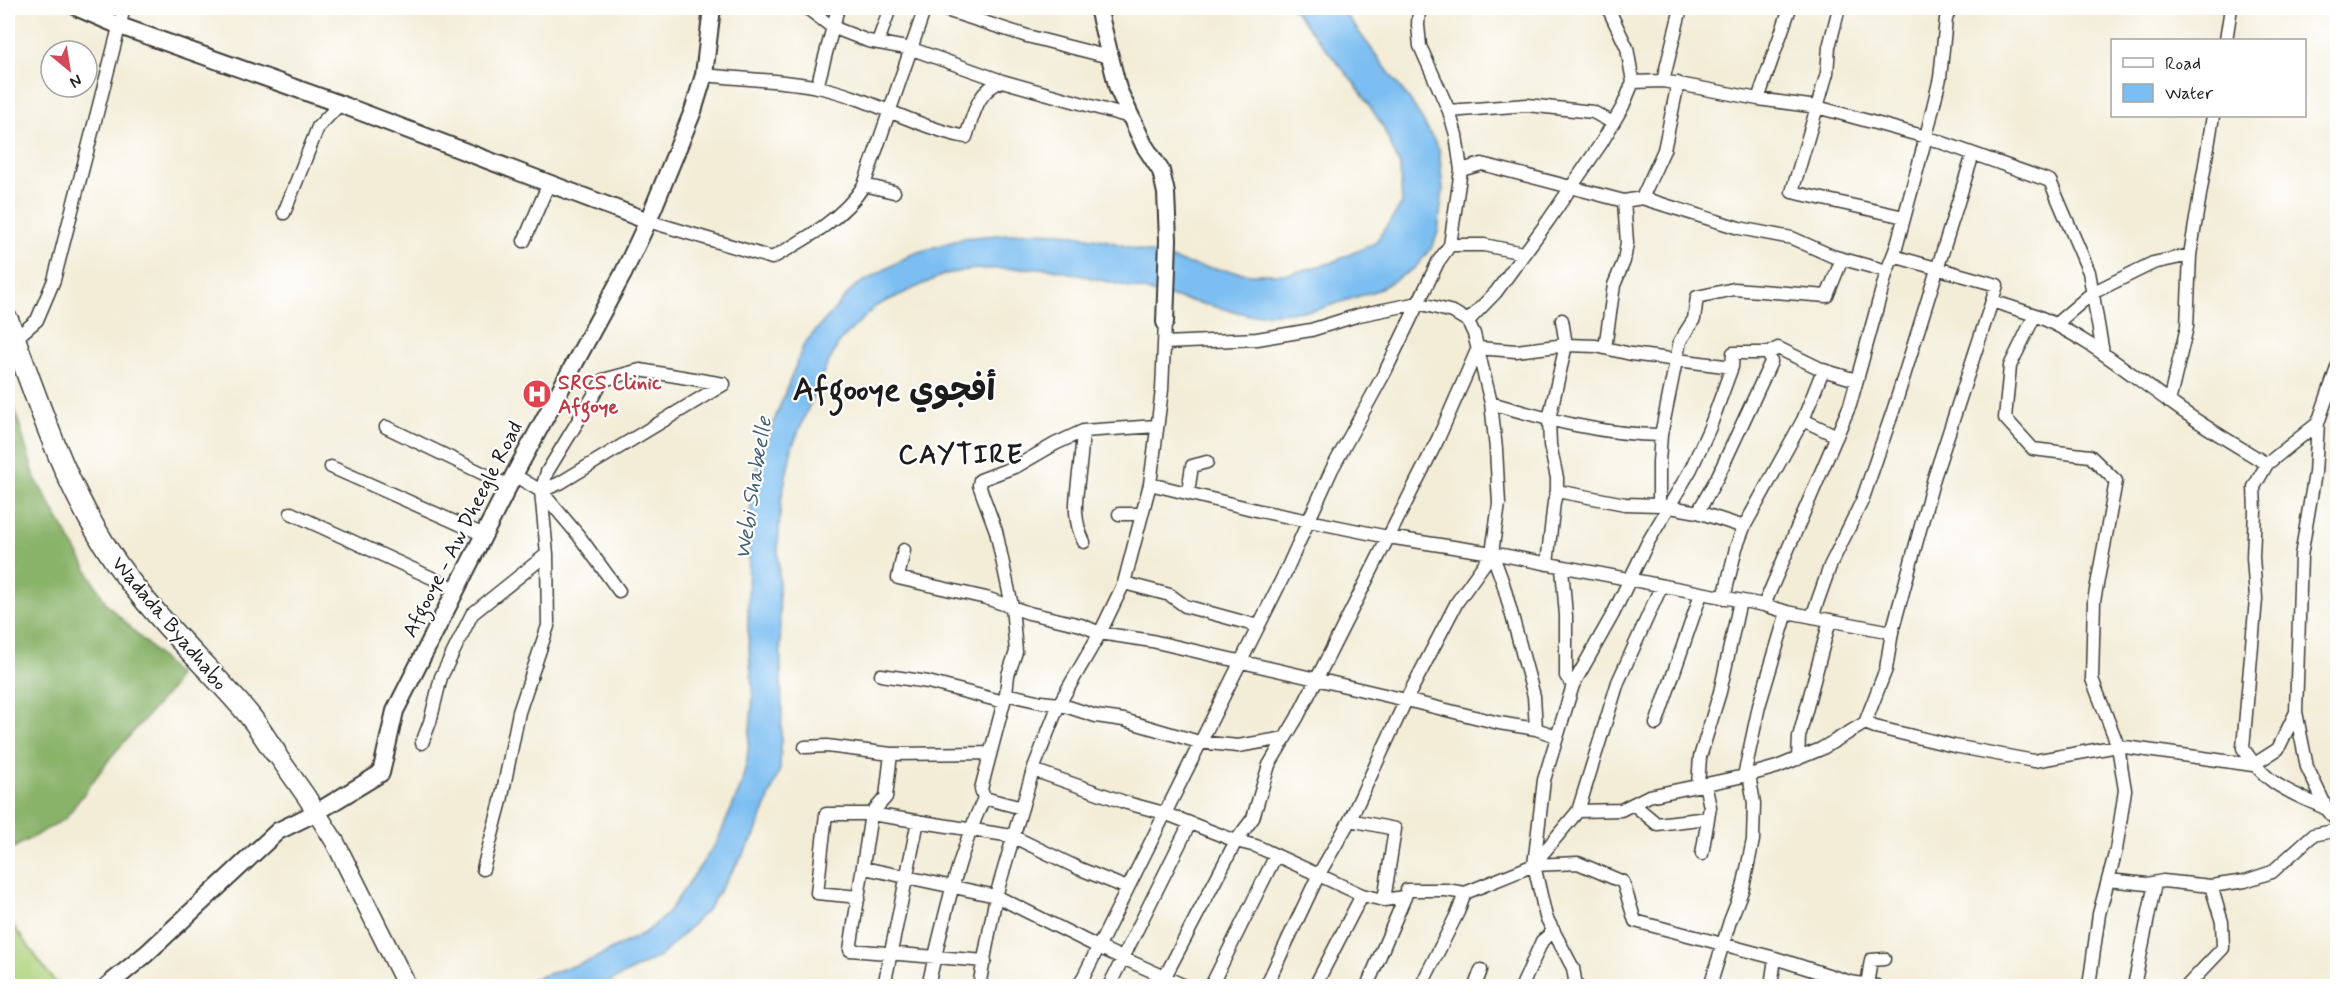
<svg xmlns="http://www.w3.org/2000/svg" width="2345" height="994" font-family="Mynerve,'Playpen Sans Arabic',sans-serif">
<rect width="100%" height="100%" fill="#fff"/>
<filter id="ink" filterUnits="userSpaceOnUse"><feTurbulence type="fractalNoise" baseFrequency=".0167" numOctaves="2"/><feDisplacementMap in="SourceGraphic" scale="12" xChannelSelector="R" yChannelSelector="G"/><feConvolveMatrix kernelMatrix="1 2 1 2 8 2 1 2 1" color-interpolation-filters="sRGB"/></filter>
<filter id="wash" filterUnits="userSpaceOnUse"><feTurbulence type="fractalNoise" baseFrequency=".008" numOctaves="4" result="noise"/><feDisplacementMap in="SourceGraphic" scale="24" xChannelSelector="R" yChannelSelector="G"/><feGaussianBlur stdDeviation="1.35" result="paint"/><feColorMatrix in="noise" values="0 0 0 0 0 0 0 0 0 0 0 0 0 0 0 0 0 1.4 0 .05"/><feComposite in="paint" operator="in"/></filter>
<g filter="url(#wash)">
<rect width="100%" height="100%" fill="#f3edd8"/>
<path fill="#add17a" stroke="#64764b" stroke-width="1.5" d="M8 919 58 986H8Z"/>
<path fill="#8ab36a" stroke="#536843" stroke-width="1.5" d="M8 386 35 478 106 603 178 675 171 689 111 757 65 819 8 851Z"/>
<path fill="#7bbef1" stroke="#4c6d86" stroke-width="1.5" d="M1292 8H1341L1414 106 1439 149 1443 190 1438 232 1433 246 1415 268 1378 290 1316 310 1250 315 1049 268 976 269 945 274 876 306 840 341 822 375 792 447 781 501 778 544 782 713 780 769 754 837 708 909 661 956 601 986H511L591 960 646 932 667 914 717 842 741 786 747 760 753 698 748 635 749 521 757 465 804 344 854 287 912 254 964 238 1029 232 1063 233 1104 240 1197 266 1251 274H1288L1331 263 1375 243 1402 204 1400 166 1382 125 1356 85Z"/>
</g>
<g filter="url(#ink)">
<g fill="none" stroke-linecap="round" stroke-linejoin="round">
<g stroke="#3c3b38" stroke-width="15">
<path id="street" d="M807 8 832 27 868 41 912 49 1002 81 1130 117
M940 8 1027 36 1109 57
M1839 8 1829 47 1827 73 1792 192 1904 217
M2226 40 2231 8
M878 42 890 8
M704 75C740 79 783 80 818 87 870 98 915 127 966 137 974 113 977 91 1002 81
M1663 81 1681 8
M1633 82 1663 81 1758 99 1817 107 1926 137 2050 181 2089 272 2103 353
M817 87 838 8
M1758 99 1790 8
M1449 111 1527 105 1593 112 1613 123
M1461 170 1482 164 1624 201 1642 198 1739 228 1792 238 1832 256 1887 271
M864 185 894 192
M1642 198 1664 150 1678 83
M284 213 318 127 340 104
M648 221 772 258C804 240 844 218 864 185L925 8
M524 241 549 183
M1450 245H1484L1523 253
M1893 256 1997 285 1992 301
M1468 321 1496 292 1548 221 1602 142 1623 106 1633 82 1627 48 1608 8
M2056 324 2092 293 2153 263 2190 255
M15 339 37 320 54 280 124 8
M1164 343 1257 339 1311 330 1359 315 1418 303 1453 312 1468 321 1474 334 1491 403 1496 449 1499 504 1492 553 1457 602 1406 700 1350 820 1319 874 1266 986
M1605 348 1614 285 1624 261 1627 243 1624 201
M1769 353 1778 348 1823 370 1856 380
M2338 365 2318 423 2315 473 2301 556 2296 712 2307 767 2327 809 2338 823
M2169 402 2187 327 2190 255 2213 116
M1491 403C1545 419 1604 435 1661 435
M1803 420 1837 436
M2318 423 2267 464 2254 487 2255 511 2253 557 2256 599 2243 748C2267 786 2288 791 2327 809
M386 427 509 486
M1083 431C1082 445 1081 460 1079 473 1076 499 1072 518 1084 542
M331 467 484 535
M514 475 541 491 579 536 619 591
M1150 484 1260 511 1388 537 1492 553 1764 605 1787 612 1892 632
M541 491 560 483 724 384
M1557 491 1625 504 1659 505 1698 512 1744 527
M1188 492 1192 466 1207 462
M1659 505V462L1661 435 1680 341 1694 319 1697 297 1734 289 1827 296 1842 259
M1698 512 1717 478 1771 362 1769 353H1733L1732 367
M291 513 456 589
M1119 514H1141
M904 550 898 578 986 598 1029 613 1081 625 1100 633 1152 641 1406 700 1499 723 1536 729 1556 736
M1492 553 1503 583 1534 696 1536 729
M1547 564 1554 502 1557 491V478L1550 445 1549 419 1566 345 1562 320
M1562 568 1566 616V676L1573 685
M1124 583 1170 595 1185 606 1258 626
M1724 598 1736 548 1744 527 1803 420 1823 370
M1764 605 1850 405 1887 271 1896 248 1926 137 1940 78 1946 19 1950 8
M1812 617 1830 566 1862 501 1894 408 1973 154
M881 675 928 682 1004 702
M1006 694 1041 702 1059 704 1096 716 1124 720 1199 742 1238 746 1285 738
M1865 723 1875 727 1954 746 2034 761 2118 746 2253 765 2278 749 2296 712
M1656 724 1701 594
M422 743 430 722 441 677 472 614 547 554 541 491 547 472 603 380 640 370 724 384
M805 747 827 746 891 754 990 753
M891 754 886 797 871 814 850 950 985 961
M1798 759 1799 737 1830 620
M1033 770 1127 803 1164 813 1236 841 1256 846 1362 895 1384 900 1405 897 1407 890H1446L1465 893 1534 865 1578 863 1623 882 1635 921 1775 958 1850 982 1877 986
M1744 776 1759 706 1787 612
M1698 785 1700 757 1720 692 1740 601
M1633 804 1657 824 1708 818
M1022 808 984 798 981 789 1006 694 1008 675 1016 652 1012 606 996 531 979 485 980 480 1017 466 1055 444 1083 431 1157 426
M1578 811 1618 682 1661 587
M1350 820 1395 829 1384 900
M1702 854 1710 807 1705 784
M1534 864 1578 811 1621 810 1649 796 1749 775 1777 767 1821 749 1865 723 1886 669 1892 632 1934 478 1992 301 2035 315
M864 868 996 896 1098 947 1185 986
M483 869 501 801 519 712 548 626 547 554
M2108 880 2147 884 2163 881 2211 886
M859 897 817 893 826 814H871L1012 836 1078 868 1127 888
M1867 985 1871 960 1884 959
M884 986 918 821
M928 986C943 923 957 857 984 798
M979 986 996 896 1033 770 1059 704 1100 633 1124 583 1150 484 1162 390 1165 322
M1079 986 1285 573 1332 469 1385 372 1438 262 1450 245 1461 170 1456 135 1449 111 1420 46 1418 25 1419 9 1415 8
M1109 986 1190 823
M1160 986 1236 841 1253 818 1269 765 1297 718 1438 439 1478 348 1516 351 1566 345 1596 346 1631 354 1732 367 1710 427 1691 469 1648 542 1613 614 1573 685 1544 780 1534 865 1546 917 1573 968 1576 986
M1211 986 1276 855
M1315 986 1362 895
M1367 986 1405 897
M1421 986 1458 912 1465 893
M1475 986 1481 970
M1522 986 1542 941 1554 931
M1710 986 1730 921 1743 888 1753 840 1754 803 1749 775
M1771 986 1775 958
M2089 986 2099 914 2116 850 2125 790 2118 746 2092 679 2094 601 2116 481 2090 456 2033 449 2005 418 2010 366 2035 315C2085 336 2126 371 2170 402 2201 425 2234 444 2267 464
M2134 986 2155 883
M2187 986 2223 948 2222 922 2211 886 2245 881 2272 872 2313 835 2338 830"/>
</g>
<g stroke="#3c3b38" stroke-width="20">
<path id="secondary" d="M78 8 120 26 340 104 648 221
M1098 8 1118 89 1144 145 1161 171 1166 193 1168 240 1165 322
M107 986 146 954 278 831 317 812 381 773 395 711 514 475 623 274 648 221 693 111 704 75 712 8"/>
</g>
<g stroke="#3c3b38" stroke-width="21">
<path id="primary" d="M275 752 306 796 335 842 407 986"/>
</g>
<g stroke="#3c3b38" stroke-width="24">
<path id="highway" d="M8 321C41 410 70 503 128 579 165 628 210 669 249 715 259 727 266 740 275 752"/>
</g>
<use href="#street" stroke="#fff" stroke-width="12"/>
<use href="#secondary" stroke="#fff" stroke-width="16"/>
<use href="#primary" stroke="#fff" stroke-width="18"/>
<use href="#highway" stroke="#fff" stroke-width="21"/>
</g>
</g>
<defs>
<g id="hospital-disc" transform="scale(1.5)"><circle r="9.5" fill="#e0444e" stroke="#fff"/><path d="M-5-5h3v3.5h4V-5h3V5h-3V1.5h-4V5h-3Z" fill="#fff"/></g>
</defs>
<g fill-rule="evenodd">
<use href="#hospital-disc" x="537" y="394"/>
</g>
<g text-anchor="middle" stroke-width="4.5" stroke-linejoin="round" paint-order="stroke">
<g font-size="21" font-weight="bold" fill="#be3a42" stroke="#fff" text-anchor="start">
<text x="558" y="389">SRCS Clinic<tspan x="558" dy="24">Afgoye</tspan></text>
</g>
<g font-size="21" fill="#1c1c1c" stroke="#fff">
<text transform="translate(462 529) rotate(-63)" y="7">Afgooye - Aw Dheegle Road</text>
<text transform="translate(170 623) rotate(50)" y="7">Wadada Byadhabo</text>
</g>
<g font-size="22" font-style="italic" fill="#425d71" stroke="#fff">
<text transform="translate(752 488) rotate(-81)" y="8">Webi Shabeelle</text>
</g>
<g font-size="27" font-weight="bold" letter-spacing="1.5" fill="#1c1c1c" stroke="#fff">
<text x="961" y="463">CAYTIRE</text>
</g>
<g font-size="33" font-weight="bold" fill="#1c1c1c" stroke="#fff">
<text x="894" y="400">Afgooye أفجوي</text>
</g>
</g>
<rect width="2345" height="994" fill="none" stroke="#fff" stroke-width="30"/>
<rect x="2111" y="39" width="195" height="78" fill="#ffffff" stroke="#a4a4a4" stroke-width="1.5"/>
<rect x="2123" y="58" width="30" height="9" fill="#ffffff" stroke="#a4a4a4" stroke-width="1.5"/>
<text x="2165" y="69" font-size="18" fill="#1c1c1c">Road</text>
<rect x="2123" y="84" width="30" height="18" fill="#7bbef1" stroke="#a4a4a4" stroke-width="1.5"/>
<text x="2165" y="99" font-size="18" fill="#1c1c1c">Water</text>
<g transform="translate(69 69) rotate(150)"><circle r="28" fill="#ffffff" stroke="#a4a4a4" stroke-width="1.5"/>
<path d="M0-4.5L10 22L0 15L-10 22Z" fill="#d1495b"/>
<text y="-9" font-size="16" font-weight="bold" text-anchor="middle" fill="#1c1c1c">N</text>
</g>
</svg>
